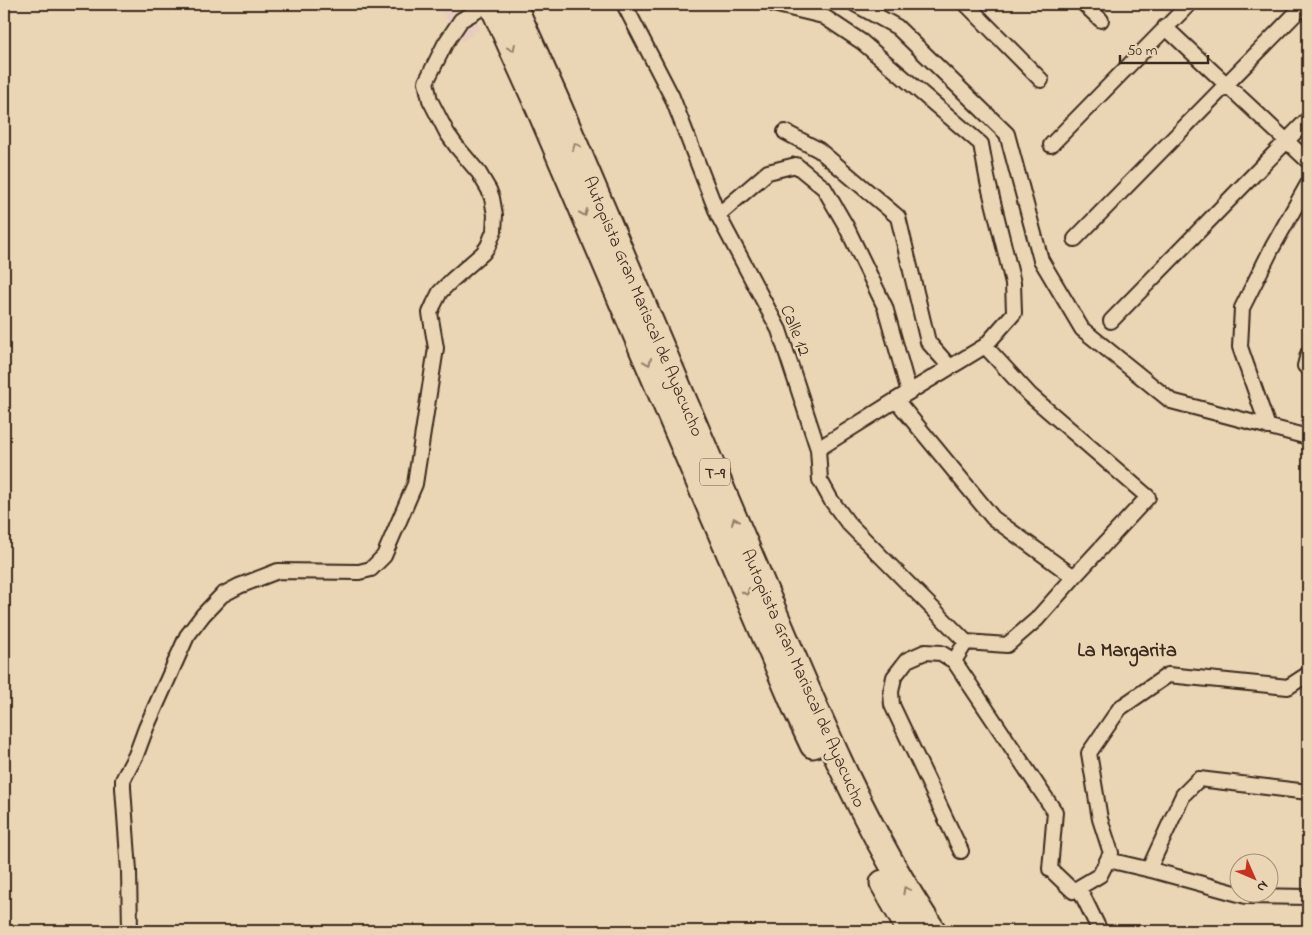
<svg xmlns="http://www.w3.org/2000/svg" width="1312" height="935" font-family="'Indie Flower',sans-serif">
<rect width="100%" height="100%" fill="#ead5b4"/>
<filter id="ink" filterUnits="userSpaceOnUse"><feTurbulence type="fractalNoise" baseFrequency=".02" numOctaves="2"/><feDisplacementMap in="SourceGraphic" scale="10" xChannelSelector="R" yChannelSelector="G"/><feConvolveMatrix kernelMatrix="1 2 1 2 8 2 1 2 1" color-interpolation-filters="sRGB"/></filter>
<g filter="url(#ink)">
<path fill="#e8ccbf" d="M436 4H468L480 29 462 41Z"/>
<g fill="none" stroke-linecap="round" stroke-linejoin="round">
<g stroke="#3b2a1e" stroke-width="18">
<path id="street" d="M626 4 625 6 672 97 718 215 779 330 818 449 820 480 831 500 848 523 966 642
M773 4 823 16 862 42 981 144 988 182 1013 283 1014 313 985 346 896 400 818 449
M855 4 897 27 1007 134 1041 260 1082 329 1171 401 1308 437
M966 4 1041 80
M1084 4 1101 20
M1165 27 1308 161
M785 132 819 150 898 217 928 342 950 367
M1051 145 1189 4
M718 215 768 172 796 165 824 188 846 226 885 307 909 392
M1075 239 1305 4
M1111 321 1308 119
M1308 354 1305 366 1308 367
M896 400 993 518 1074 577
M1268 427 1240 347 1242 308 1272 248 1308 184
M966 642 954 661 1055 812 1050 869 1073 891 1100 875 1111 853 1100 819 1089 753 1120 708 1168 675 1288 687 1308 674
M966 642 1007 645 1036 620 1074 577 1148 497 1030 395 985 346
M954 661 941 653 925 652 907 660 894 677 891 692 892 705 961 851
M1108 860 1155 871 1246 896 1308 897
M1149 869 1183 795 1199 779 1308 792
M1079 888 1100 931
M130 931 129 871 123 788V780L127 772 136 755 146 728 187 636 203 615 222 595 239 586 278 571 359 572 371 569 384 556 415 484 436 348 430 313 434 304 440 292 452 280 483 253 488 246 494 231 495 215 492 198 489 190 479 173 457 147 447 133 430 100 426 82 445 44 461 20 489 4"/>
</g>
<g stroke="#3b2a1e" stroke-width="29">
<path id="highway" d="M492 4 539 108 797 711 813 745
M513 4 556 100C622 255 688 410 754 565 807 689 857 818 933 931
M883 883 910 931"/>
</g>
<use href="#street" stroke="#ead5b4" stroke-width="14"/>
<use href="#highway" stroke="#ead5b4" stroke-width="25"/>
</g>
<defs><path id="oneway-chevron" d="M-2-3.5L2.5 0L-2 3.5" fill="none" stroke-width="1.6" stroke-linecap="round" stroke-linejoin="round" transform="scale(1.25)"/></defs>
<g stroke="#928069">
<use href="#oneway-chevron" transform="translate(512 48) rotate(65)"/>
<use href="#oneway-chevron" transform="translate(576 146) rotate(-113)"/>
<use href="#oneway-chevron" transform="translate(584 213) rotate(67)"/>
<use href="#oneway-chevron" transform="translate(648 362) rotate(67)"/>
<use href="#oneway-chevron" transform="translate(735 521) rotate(-113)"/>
<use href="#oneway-chevron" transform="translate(746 592) rotate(67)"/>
<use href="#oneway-chevron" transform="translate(906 890) rotate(-119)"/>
</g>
</g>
<g text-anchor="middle" stroke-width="5" stroke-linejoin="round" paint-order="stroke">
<rect fill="#ead5b4" stroke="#705d4b" stroke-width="1" x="700" y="458.5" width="30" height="27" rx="4"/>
<g font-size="16" font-weight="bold" fill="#3b2a1e">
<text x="715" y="478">T-9</text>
</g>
<g font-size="18" fill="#3b2a1e" stroke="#ead5b4">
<text transform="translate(644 306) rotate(67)" y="6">Autopista Gran Mariscal de Ayacucho</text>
<text transform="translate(796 330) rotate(68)" y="6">Calle 12</text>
<text transform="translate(804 678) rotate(66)" y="6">Autopista Gran Mariscal de Ayacucho</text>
</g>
<g font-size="20" font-weight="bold" fill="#3b2a1e" stroke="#ead5b4">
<text x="1127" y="656">La Margarita</text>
</g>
</g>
<rect width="1312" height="935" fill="none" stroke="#ead5b4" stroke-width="20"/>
<rect x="10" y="10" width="1292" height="915" fill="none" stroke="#3b2a1e" stroke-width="2" filter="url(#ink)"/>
<g transform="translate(1254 878) rotate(135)"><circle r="24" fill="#ead5b4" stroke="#a49178"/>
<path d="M0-4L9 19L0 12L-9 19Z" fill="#c8321e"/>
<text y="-8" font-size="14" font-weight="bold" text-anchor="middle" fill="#3b2a1e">N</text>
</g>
<path d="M1120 55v8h88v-8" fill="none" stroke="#3b2a1e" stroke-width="2.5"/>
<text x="1127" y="55" font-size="15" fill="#3b2a1e" stroke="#ead5b4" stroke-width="4" paint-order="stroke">50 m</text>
</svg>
